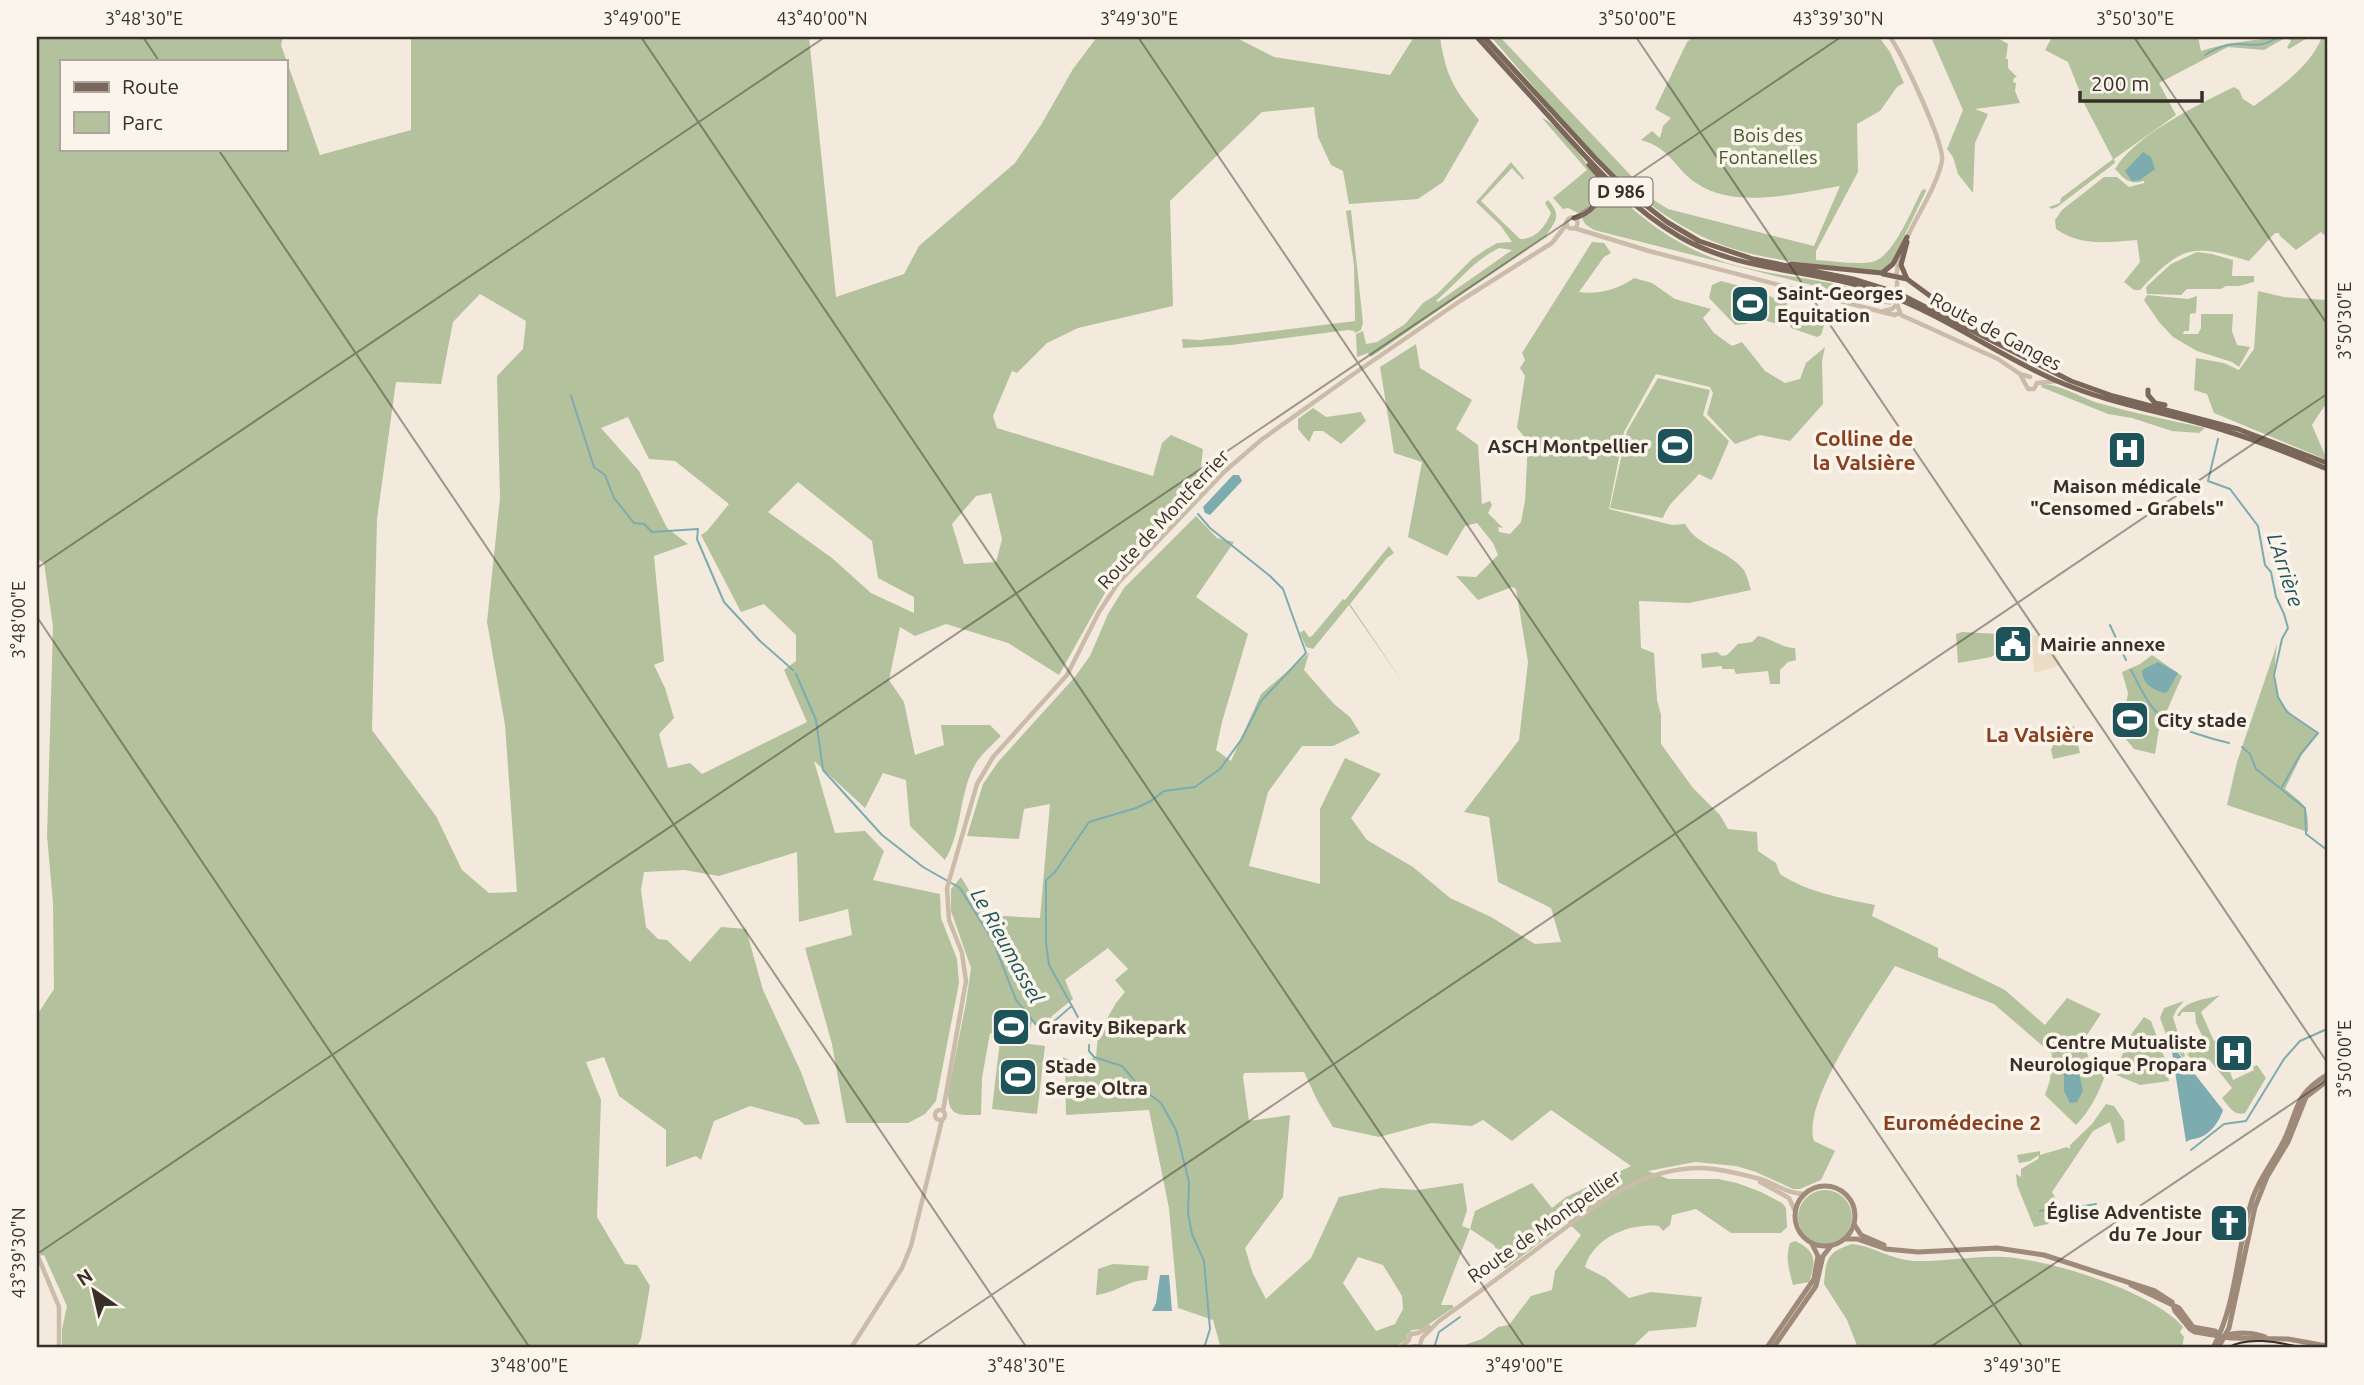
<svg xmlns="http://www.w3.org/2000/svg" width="2364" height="1385" font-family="Ubuntu,sans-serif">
<rect width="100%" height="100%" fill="#f3eadd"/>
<path fill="#b3c29d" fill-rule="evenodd" d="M37 37H283L281 45 320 155 411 130V37H809L836 297 904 274 919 246 1015 163 1041 125 1073 69 1097 37H1235L1274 57 1390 75 1414 37H1440C1446 77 1454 89 1479 120L1443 182 1418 199 1349 204 1343 171 1331 165 1318 137 1314 107 1262 112 1170 201 1173 306 1078 328 1047 343 1017 373 1012 371 993 416 997 428 1153 476 1162 443 1171 435 1203 449 1200 475 1203 482 1115 575 1059 675 1008 643 946 624 915 636 900 627 889 680 904 702 915 755 944 745 941 725H990L1001 736C993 744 984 752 978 760 959 787 963 831 945 860L910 826 906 780 883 773 865 808 814 761 835 833 865 831 884 851 873 880 940 894 941 918 957 959 959 983 936 1101 925 1114 908 1123H846L832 1044 805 948 852 935 848 909 799 922 797 852 719 876 684 870 644 872 641 890 646 927 658 939 667 940 690 962 721 927 746 929 763 990 801 1072 820 1124 805 1125 798 1119 750 1106 714 1121 701 1160 696 1156 666 1167V1130L619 1096 604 1057 586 1062 601 1100 597 1217 625 1264 637 1265 650 1286 641 1339 636 1348H62V1329L67 1306 44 1255 41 1256 37 1247V1015L54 989 53 903 47 836 53 627 44 563 37 559ZM61 61H285V149H61ZM480 294 526 321 523 349 497 376 500 498 487 622 505 725 517 892 489 893 462 870 436 816 372 730 377 519 396 382 441 384 453 322ZM628 417 649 459 675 461 729 504 707 531 701 535 741 612 764 604 796 635V661L784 670 807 722 702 774 690 763 668 768 659 734 674 718 665 688 654 665 664 661 654 556 688 544 667 528 639 471 601 428ZM798 482 872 541 878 578 914 597V613L871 593 832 558 768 512ZM991 493 1002 539 996 562 964 564 952 524 976 496Z
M1491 37H1500L1655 201 1668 209 1814 246 1840 186C1797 193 1735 210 1696 183 1674 168 1671 148 1641 140L1652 131 1660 138 1663 126 1671 118 1655 109 1687 42 1693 37H1879L1890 52 1904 83 1897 87 1880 111 1857 124 1858 172 1816 251V260C1834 261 1855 265 1872 262 1893 258 1912 209 1922 190L1925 189 1926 191 1891 263 1881 272C1835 265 1788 264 1744 252 1637 224 1561 116 1491 37Z
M1931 37 1998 38 2008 44 2006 59H2008V68L2017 77 2014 78 2013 82 2016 83 2015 91 2020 103 1975 109 1988 114 1975 143 1973 193 1958 174 1953 157 1947 149 1963 110Z
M2052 37H2198L2201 51C2234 40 2274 37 2309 37L2289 49 2287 47 2291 41 2287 37 2264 50 2228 47 2159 83 2176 115 2114 159 2115 163 2057 207 2051 209 2049 207 2060 203 2061 198 2113 159 2085 105 2068 62 2045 50Z
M2322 37H2327V230L2324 235 2321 232 2296 250 2280 236 2279 233H2275L2249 261C2192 244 2182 245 2140 290H2134L2124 282 2140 262 2137 240C2108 242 2081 247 2056 229L2055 220 2062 210 2104 177H2117L2129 187 2144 183V181C2128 185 2125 179 2115 169 2135 135 2199 104 2234 87L2239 90 2243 99 2254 106C2280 87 2310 67 2322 37Z
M1542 118C1556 122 1590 166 1598 181 1599 195 1591 207 1578 213L1568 208 1563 209 1553 198 1587 170Z
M1511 162 1524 178 1523 180 1512 168 1481 201 1520 239C1536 239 1545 227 1551 213L1545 203 1548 200C1562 216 1556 220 1546 236L1371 357 1368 353 1357 357 1356 334 1363 331 1366 344 1377 342 1405 324 1423 303 1437 294 1472 259 1485 250 1497 243 1512 242 1501 226 1476 202ZM1499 248 1512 250 1438 302 1436 301C1456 284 1474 260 1499 248Z
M1603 179C1636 217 1679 248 1727 263 1767 275 1809 277 1849 287 1863 291 1877 296 1891 300L1892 303 1890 305 1594 230 1585 224 1582 218 1595 209Z
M1351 210 1363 323 1361 330 1355 333 1354 331 1348 330 1231 345 1183 348 1182 339 1200 340 1355 321 1354 265 1346 211Z
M1592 242 1604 243 1611 253 1604 257 1579 292C1598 295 1619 289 1634 278L1652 283 1675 299 1711 309 1703 318 1714 333 1732 346 1742 342 1765 371 1785 383 1800 379 1806 363 1825 347 1822 361 1823 404 1790 441 1760 435 1735 444 1707 414 1713 393 1710 387 1656 374 1624 432 1609 509 1672 525 1685 524C1698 547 1726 549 1743 569 1747 574 1749 584 1751 590L1689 603 1639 601 1641 648 1654 653 1657 700 1661 715V744L1693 788 1720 815 1728 829 1757 832 1758 851 1776 863 1780 874C1809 893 1842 898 1875 905L1872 916 1938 948V957L2005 990 2045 1025 2067 998 2101 1014 2083 1041 2091 1065 2106 1072C2100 1091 2090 1111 2076 1125L2045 1095 2050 1080 2052 1054 1994 1004 1895 966C1873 1001 1801 1102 1814 1141L1835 1151 1821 1180 1800 1189H1793L1756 1172 1736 1166 1695 1162 1648 1171 1668 1179H1718L1737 1183 1761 1192 1782 1203 1786 1208 1787 1227 1781 1233H1731L1696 1209 1672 1215 1670 1225 1663 1231 1659 1226C1630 1223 1594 1237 1585 1267L1606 1278 1629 1298 1651 1292 1702 1297 1696 1327 1649 1331 1631 1348H1456L1482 1339 1498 1327 1509 1325 1531 1296 1552 1290 1555 1271 1581 1235 1567 1222 1505 1269 1494 1245 1470 1229 1441 1305H1452L1454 1307 1422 1329 1412 1330 1408 1334 1406 1340 1394 1348H1255L1220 1345 1213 1320 1178 1308 1169 1208 1149 1110 1066 1115 1065 1062 1062 1057 1081 1064 1096 1057 1098 1034 1116 1003 1125 992 1115 980 1128 969 1108 948 1065 980 1073 999 1052 1016 1041 1031 1032 1022 1028 1039 993 1037V1034L990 1033 982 1078 981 1115C960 1115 948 1118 948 1092L966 1003 971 968 951 911V889L961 877 984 915 1040 918 1050 804 1024 809 1019 839 967 836 983 784 998 762 1074 678 1090 656 1108 614 1124 588 1196 516 1217 538 1234 542 1196 597 1248 634 1222 722 1216 750 1231 761 1261 694 1309 653 1304 670 1334 704 1350 717 1360 733 1333 746H1302L1268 792 1249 866 1320 884V809L1345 758 1381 774 1351 818 1367 840 1413 867 1450 898 1491 917 1535 944 1561 942 1551 908 1498 882 1489 817 1464 812 1519 740 1528 662 1516 589 1512 587 1478 600 1456 576 1476 577 1498 555 1493 543 1477 523 1465 526 1447 556 1408 537 1422 462 1394 453 1380 367 1416 344 1420 368 1472 400 1456 429 1478 445 1482 504 1490 501 1492 505 1488 513 1503 528 1498 527 1499 532 1510 534 1521 522 1525 501 1528 441 1517 428 1525 376 1520 368 1525 360 1522 353ZM1304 1072 1318 1102 1333 1127 1379 1137 1431 1123 1472 1126 1483 1120 1512 1141 1551 1110 1631 1166 1566 1197 1552 1208 1532 1183 1475 1211 1470 1229 1462 1226 1467 1210 1463 1183 1418 1190 1381 1188 1339 1197 1311 1258 1266 1299 1253 1274 1245 1248 1283 1197 1290 1115 1249 1121 1243 1077 1244 1073ZM1358 1257 1383 1265 1402 1296 1403 1309 1395 1324 1376 1331 1343 1283Z
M2197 252 2212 254 2233 260 2232 276H2254V282L2239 286H2226L2221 289H2187L2181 295 2147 294 2146 287 2171 264Z
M1721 281 1751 289 1787 303 1781 325 1757 318 1746 324 1735 325 1709 298 1712 285Z
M2258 291 2284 297 2327 300V402L2312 425 2327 460 2214 413 2207 394 2194 390 2196 358 2224 363 2239 370 2254 349Z
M2147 295 2188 299 2197 296 2196 313 2190 314 2189 331H2184L2183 334H2198L2201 328V314H2233L2232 331 2237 345 2250 347 2239 367 2232 362 2197 351 2173 337 2159 322 2144 300Z
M1795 310 1826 319 1821 335 1817 337 1791 328 1789 323Z
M1658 378 1710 390 1703 415 1729 441 1714 476 1711 480 1699 474C1687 489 1668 502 1663 518L1610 508 1627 431Z
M2042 384C2059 384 2080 397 2098 403 2133 413 2170 420 2205 428L2199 433 2172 431 2132 418 2108 414 2041 387Z
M1313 408 1326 417 1361 412 1366 421 1341 444 1323 431H1314L1309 442 1298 429V419Z
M1389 546 1394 553 1387 558 1350 604 1404 684 1349 605 1313 649 1306 647 1300 633 1304 630 1309 637 1312 636 1343 599 1345 600Z
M1962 632 1999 634 1998 642H2004V647H1999L2000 651 1991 657 1958 663 1956 634Z
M1758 636C1771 638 1782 648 1795 648L1796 660 1788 662 1780 670V684H1770L1768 671 1736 674 1734 669H1722V666L1702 668 1701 654 1717 652 1722 656 1727 655 1738 644 1752 642Z
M2277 644C2271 690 2275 710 2318 732L2304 750 2285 789C2304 805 2309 805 2308 832L2227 805 2237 762Z
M2152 655 2182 676 2159 729 2155 754 2134 749 2125 738 2134 727H2126V714H2134L2135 726 2138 711 2126 704 2128 693 2122 672 2140 664Z
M2074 726 2080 753 2053 759 2051 750 2056 738V732Z
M2220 995 2201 1012 2214 1041 2217 1040 2222 1050 2216 1068 2209 1059 2198 1067 2187 1054 2206 1044 2196 1023 2195 1012H2182L2180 1016H2177C2185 1000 2204 1000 2220 995Z
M2184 1001 2177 1009 2173 1017 2185 1056 2183 1058 2167 1037 2160 1018 2164 1008Z
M2144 1017 2151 1021 2166 1062 2169 1081 2140 1085 2114 1074 2132 1033Z
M1000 1040 1045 1046 1037 1114 992 1109Z
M2223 1053 2233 1080 2254 1070 2253 1067 2257 1065 2266 1078 2245 1113C2234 1117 2228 1105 2222 1098L2232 1088 2217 1069Z
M2106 1104 2114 1106 2124 1121 2125 1140 2117 1144 2110 1122 2093 1131 2052 1192 2062 1210 2048 1224 2034 1227 2017 1185 2016 1174 2021 1177V1169L2038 1159 2039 1155 2030 1161 2019 1163 2017 1155 2040 1151V1155L2067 1147 2070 1149V1145L2092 1124Z
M1798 1217a27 27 0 1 1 54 0a27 27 0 1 1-54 0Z
M1795 1241C1817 1251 1816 1262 1809 1282L1793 1285C1789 1269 1785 1259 1790 1243Z
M1852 1244C1873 1246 1892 1260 1914 1261 1944 1262 1975 1255 2005 1257 2051 1260 2154 1292 2183 1327L2180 1332 2184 1337 2182 1348H1858L1847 1320 1824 1284C1826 1259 1827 1252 1852 1244Z
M1113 1264 1149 1266 1147 1280C1128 1280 1116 1293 1096 1295L1098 1269Z"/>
<path fill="#ebdcc4" d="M2046 634 2061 665 2034 673 2032 636Z"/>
<path fill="#7cabb0" d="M2143 152 2151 157 2155 169 2140 180 2132 181 2125 171Z
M1233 475H1239L1242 481 1210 515 1205 513 1203 507Z
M2158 662 2178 673 2168 691 2165 693C2153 690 2142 684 2142 670Z
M2175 1049 2223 1110C2219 1122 2211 1134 2198 1138 2194 1139 2190 1139 2186 1142L2172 1052Z
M2064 1061H2071L2078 1069 2083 1091 2077 1102 2070 1103 2064 1091Z
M1160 1275H1169L1172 1311H1152L1156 1303Z"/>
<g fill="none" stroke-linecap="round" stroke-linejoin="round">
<path stroke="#7cabb0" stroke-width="2" d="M2205 55C2211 51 2219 47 2227 45 2249 41 2256 51 2279 37
M1591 206 1599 193
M571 396 594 467 605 475 614 498 634 523 644 524 652 532 698 529 697 539 724 602 760 641 793 670
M2218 439 2208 481 2230 489 2258 526 2265 565 2271 572 2276 597 2284 614 2288 628 2282 639 2274 675 2278 697 2287 712 2318 733 2300 755 2282 787
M2110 625 2126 660
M2131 670C2140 687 2149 709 2166 720 2180 730 2212 739 2229 743
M796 674 816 720 823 770 882 835 923 867 960 888 993 941 1016 1000 1038 1027C1051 1028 1062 1013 1072 1006L1080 1021
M2242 747 2250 754 2256 769 2305 808 2306 834 2327 850
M1072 1006 1049 965 1046 943V880L1055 872 1089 822 1136 808 1151 801 1164 791 1195 787 1220 769 1241 740 1261 701 1306 653 1283 589 1270 576 1210 528 1198 514
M1089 1045V1051L1094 1057 1122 1066 1141 1088 1161 1103 1176 1130 1189 1182 1188 1213 1192 1234 1204 1261 1210 1329 1204 1348
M2191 1150 2224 1124 2246 1121 2284 1059 2300 1041 2327 1029
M2062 1210 2096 1204
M2040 1211 2045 1210
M1434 1348 1439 1332 1460 1317"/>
<path stroke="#cbbba9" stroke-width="4.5" d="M1890 37C1902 54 1945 144 1942 161 1936 188 1917 215 1906 240
M1566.5 223a5.5 5.5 0 1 1 11 0a5.5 5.5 0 1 1-11 0Z
M1574 228 1649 251 1886 313 1895 315 1899 313
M1896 277 1900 255
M1884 311 1892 309 1897 304 1901 315 1998 359 2020 374 2030 377
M2020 374 2028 389H2034L2037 383
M2037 383 2057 381
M935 1115a5 5 0 1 1 10 0a5 5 0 1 1-10 0Z
M943 1111 966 981 962 953 949 920 947 888 977 784 993 757 1067 675 1099 612 1118 583 1224 472 1261 440 1355 373 1460 301 1552 243 1566 225
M1760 1182 1789 1198 1795 1211
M37 1254 59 1307V1348
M851 1348 902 1268 911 1246 942 1120
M1400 1348 1408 1341 1411 1334 1418 1333 1429 1327
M1406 1348 1420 1345 1422 1338 1439 1321C1474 1296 1508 1271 1542 1245 1592 1209 1638 1167 1702 1168 1722 1169 1741 1174 1760 1179 1776 1184 1787 1194 1805 1194"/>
<path stroke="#9f8a7a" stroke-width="5" d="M1795 1216a30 30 0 1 1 60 0a30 30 0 1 1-60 0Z
M1854 1224 1861 1235 1884 1245
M1844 1239H1857L1886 1249 1918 1252 1997 1248 2044 1255 2155 1291 2172 1302 2175 1311 2190 1329 2195 1332 2231 1338 2288 1339 2327 1346
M2131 1285 2179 1308 2193 1327 2215 1331 2220 1335
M2225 1336C2235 1332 2255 1332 2265 1337
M1768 1346 1814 1279 1818 1256 1812 1244
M1773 1348 1816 1286 1823 1256 1831 1246
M2213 1348C2238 1301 2236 1247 2253 1197 2261 1175 2277 1157 2286 1136 2299 1105 2296 1094 2327 1075
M2218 1348 2229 1328 2255 1207 2267 1177 2288 1142 2306 1097 2327 1081"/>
<path stroke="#7a675a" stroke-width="5" d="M1477 37C1503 66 1529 94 1555 123 1593 165 1630 208 1680 237 1742 273 1816 269 1882 293 1944 315 1997 355 2057 381 2112 405 2171 413 2229 432 2262 442 2295 456 2327 469
M1484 37 1596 159 1630 193 1667 222 1699 241 1753 259 1853 279 1898 293 2071 381 2113 396 2238 429 2327 463
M1574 218C1588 215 1604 201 1602 185 1602 177 1594 171 1589 165
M1907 242 1901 265 1907 279
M1791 264 1882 273 1893 264 1907 237
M1883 274 1907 279 1975 329
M2148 390V395L2155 403 2165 405"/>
<path stroke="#382f29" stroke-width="2" d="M2227 1348C2249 1335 2281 1343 2305 1348"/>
<path stroke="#cbbba9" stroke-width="4.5" d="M1897 282V304"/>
</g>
<path fill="none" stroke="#382f29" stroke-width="2" stroke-opacity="0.45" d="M143 37 159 61M641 37 1525 1348M1138 37 2023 1348M1636 37 2327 1062M2134 37 2327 324M218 149 1027 1348M37 568 825 37M37 617 530 1348M37 1254 1841 37M913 1348 2327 394M1929 1348 2327 1080"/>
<defs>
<g id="stadium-square" transform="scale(2.0125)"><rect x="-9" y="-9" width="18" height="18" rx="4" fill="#1e535a" stroke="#faf4ea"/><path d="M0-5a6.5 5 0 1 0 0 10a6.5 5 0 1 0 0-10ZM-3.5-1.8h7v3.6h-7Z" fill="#fff"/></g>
<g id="hospital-square" transform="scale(2.0125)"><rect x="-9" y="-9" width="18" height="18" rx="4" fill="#1e535a" stroke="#faf4ea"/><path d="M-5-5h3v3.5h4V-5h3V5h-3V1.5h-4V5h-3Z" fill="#fff"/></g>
<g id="civic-square" transform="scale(2.0125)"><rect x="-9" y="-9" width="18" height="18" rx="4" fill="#1e535a" stroke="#faf4ea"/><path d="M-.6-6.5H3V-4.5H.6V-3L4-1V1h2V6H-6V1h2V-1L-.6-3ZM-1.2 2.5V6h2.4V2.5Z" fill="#fff"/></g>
<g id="church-square" transform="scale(2.0125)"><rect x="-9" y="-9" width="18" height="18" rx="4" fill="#1e535a" stroke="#faf4ea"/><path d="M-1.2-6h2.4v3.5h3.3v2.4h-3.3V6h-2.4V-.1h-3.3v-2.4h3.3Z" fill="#fff"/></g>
</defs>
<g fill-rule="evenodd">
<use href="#stadium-square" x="1750" y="304"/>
<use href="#stadium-square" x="1675" y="446"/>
<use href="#hospital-square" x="2127" y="450"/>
<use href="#civic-square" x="2013" y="644"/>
<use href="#stadium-square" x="2130" y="720"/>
<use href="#stadium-square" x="1011" y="1027"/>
<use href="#hospital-square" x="2234" y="1053"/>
<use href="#stadium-square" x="1018" y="1077"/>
<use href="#church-square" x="2229" y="1223"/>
</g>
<g text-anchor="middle" stroke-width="7" stroke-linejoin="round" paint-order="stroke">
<rect fill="#faf4ea" stroke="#726a63" stroke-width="2" x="1589.5" y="177.5" width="63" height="29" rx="5"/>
<g font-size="18" font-weight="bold" fill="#382f29">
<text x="1621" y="198">D 986</text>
</g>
<g font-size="19" fill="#45572c" stroke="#faf4ea">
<text x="1768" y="142">Bois des<tspan x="1768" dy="22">Fontanelles</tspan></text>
</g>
<g font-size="19" font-weight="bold" fill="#382f29" stroke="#faf4ea" text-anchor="start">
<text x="1777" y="300">Saint-Georges<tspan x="1777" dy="22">Equitation</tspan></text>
<text x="1648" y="453" text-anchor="end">ASCH Montpellier</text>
<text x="2127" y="493" text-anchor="middle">Maison médicale<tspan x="2127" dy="22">"Censomed - Grabels"</tspan></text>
<text x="2040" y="651">Mairie annexe</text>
<text x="2157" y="727">City stade</text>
<text x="1038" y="1034">Gravity Bikepark</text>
<text x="2207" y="1049" text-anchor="end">Centre Mutualiste<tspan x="2207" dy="22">Neurologique Propara</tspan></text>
<text x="1045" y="1073">Stade<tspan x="1045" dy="22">Serge Oltra</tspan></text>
<text x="2202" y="1219" text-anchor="end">Église Adventiste<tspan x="2202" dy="22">du 7e Jour</tspan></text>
</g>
<g font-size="19" fill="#382f29" stroke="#faf4ea">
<text transform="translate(1996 331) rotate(28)" y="7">Route de Ganges</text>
<text transform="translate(1163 519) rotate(-47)" y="7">Route de Montferrier</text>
<text transform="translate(1544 1226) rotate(-35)" y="7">Route de Montpellier</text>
</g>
<g font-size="21" font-weight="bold" fill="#884021" stroke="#faf4ea">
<text x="1864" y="446">Colline de<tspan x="1864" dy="24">la Valsière</tspan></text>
<text x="2040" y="742">La Valsière</text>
<text x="1962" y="1130">Euromédecine 2</text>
</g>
<g font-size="21" font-style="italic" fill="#1e535a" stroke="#faf4ea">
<text transform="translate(2285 570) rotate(72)" y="7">L'Arrière</text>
<text transform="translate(1007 946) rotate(61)" y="7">Le Rieumassel</text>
</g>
</g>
<rect width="2364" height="1385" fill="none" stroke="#faf4ea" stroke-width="77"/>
<rect x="60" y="60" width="228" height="91" fill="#faf4ea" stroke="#aca59d" stroke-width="2"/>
<rect x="74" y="82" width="35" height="10" fill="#7a675a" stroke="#aca59d" stroke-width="2"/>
<text x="122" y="94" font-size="21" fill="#382f29">Route</text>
<rect x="74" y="112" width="35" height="21" fill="#b3c29d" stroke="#aca59d" stroke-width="2"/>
<text x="122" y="130" font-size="21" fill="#382f29">Parc</text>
<g transform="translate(94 1291) rotate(326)" stroke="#faf4ea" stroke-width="5" paint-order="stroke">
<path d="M0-5L12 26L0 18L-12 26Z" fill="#382f29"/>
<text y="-10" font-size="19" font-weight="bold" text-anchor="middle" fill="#382f29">N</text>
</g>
<path d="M2080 91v10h122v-10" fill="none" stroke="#382f29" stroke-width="3.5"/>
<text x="2091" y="91" font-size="21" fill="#382f29" stroke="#faf4ea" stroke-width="5" paint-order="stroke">200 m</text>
<rect x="38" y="38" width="2288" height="1308" fill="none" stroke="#382f29" stroke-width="2.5"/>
<g font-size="18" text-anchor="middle" fill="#382f29">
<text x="144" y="25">3°48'30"E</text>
<text x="642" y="25">3°49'00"E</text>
<text x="822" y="25">43°40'00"N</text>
<text x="1139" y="25">3°49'30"E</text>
<text x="1637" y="25">3°50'00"E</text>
<text x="1838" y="25">43°39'30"N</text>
<text x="2135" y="25">3°50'30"E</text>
<text transform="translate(2345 321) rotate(-90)" y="6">3°50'30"E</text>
<text transform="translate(19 620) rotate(-90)" y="6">3°48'00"E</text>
<text transform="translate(2345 1059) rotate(-90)" y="6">3°50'00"E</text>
<text transform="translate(19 1253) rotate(-90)" y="6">43°39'30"N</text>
<text x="529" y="1372">3°48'00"E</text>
<text x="1026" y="1372">3°48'30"E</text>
<text x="1524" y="1372">3°49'00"E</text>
<text x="2022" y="1372">3°49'30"E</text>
</g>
</svg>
